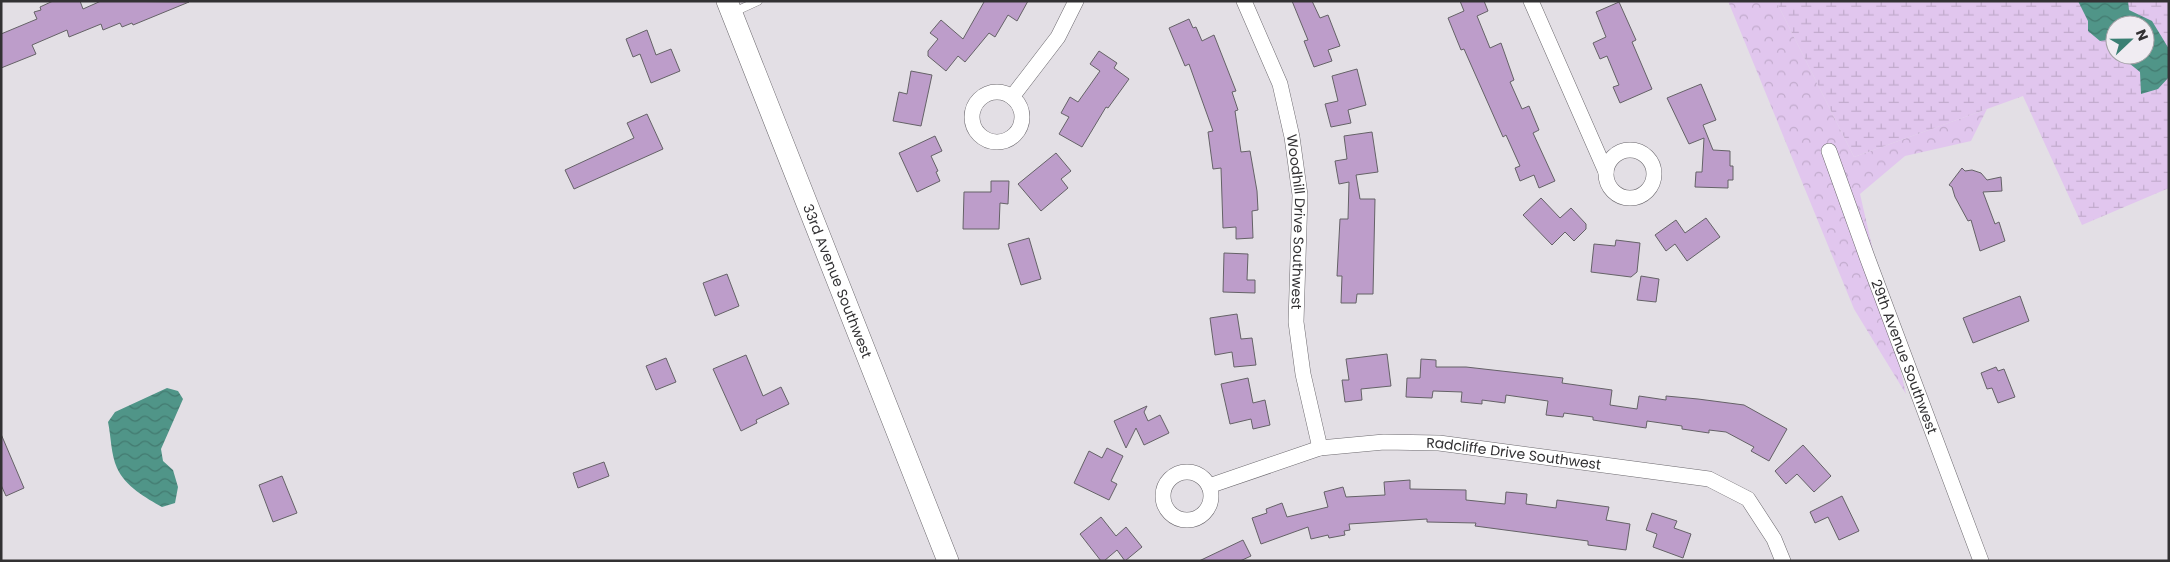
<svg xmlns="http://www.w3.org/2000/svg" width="2170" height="562" font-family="Poppins,sans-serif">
<defs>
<pattern id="forest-crowns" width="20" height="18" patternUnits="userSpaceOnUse" patternTransform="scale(1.25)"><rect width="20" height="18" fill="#e1c6ee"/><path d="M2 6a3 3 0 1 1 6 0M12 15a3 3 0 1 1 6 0" fill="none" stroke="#c2abcd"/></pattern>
<pattern id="wetland-marsh" width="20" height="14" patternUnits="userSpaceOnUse" patternTransform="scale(1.25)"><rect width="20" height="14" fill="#e1c6ee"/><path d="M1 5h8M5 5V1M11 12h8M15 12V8" fill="none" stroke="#c2abcd"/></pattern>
<pattern id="water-waves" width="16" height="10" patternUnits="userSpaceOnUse" patternTransform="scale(1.25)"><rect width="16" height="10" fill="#509588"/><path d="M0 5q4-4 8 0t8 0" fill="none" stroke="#437a70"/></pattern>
</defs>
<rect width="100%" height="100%" fill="#e3dfe5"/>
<path fill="url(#forest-crowns)" d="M1728 1H1776L1854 157 1987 109 1971 141 1905 156 1860 194 1906 394 1854 309Z"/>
<path fill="url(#wetland-marsh)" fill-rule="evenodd" d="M1776 1H2169V188L2082 225 2023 96 1854 157ZM2115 25H2145V55H2115Z"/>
<path fill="url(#water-waves)" d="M2078 1H2128L2129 10 2152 21 2169 49V77L2158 89 2141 94 2140 72 2119 55H2145V25H2115V39L2100 41 2088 31V21Z
M167 388 178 391 183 399 161 449 163 461 173 470 178 487 175 503 162 507C146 498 125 486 117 468 111 455 111 436 108 422L115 412Z"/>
<path fill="#bd9dca" stroke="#656267" d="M53 1H80L83 9 101 1 189 2 133 25 132 23 122 27 120 23 103 30 101 24 69 37 67 30 32 45 36 54 1 68V34L37 19 34 12 41 10 40 7Z
M982 1H1028L1017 21 1008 15 995 37 989 33 965 62 958 56 946 71 928 56V51L938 39 930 33 941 20 963 39 984 2Z
M1292 1H1312L1320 18 1328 15 1340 46 1328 50 1332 61 1314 67 1304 41 1308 40Z
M1460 1H1484L1488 11 1477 16 1490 48 1501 43 1514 80 1510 82 1522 109 1529 106 1539 130 1533 133 1555 181 1539 188 1534 175 1520 181 1515 168 1520 166 1506 135 1503 137 1464 49 1461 50 1448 18 1464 11Z
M1619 2 1636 40 1632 42 1652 89 1620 103 1613 87 1619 85 1607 56 1600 59 1593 43 1606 37 1596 12Z
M1189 19 1193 28 1196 27 1202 41 1214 35 1236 91 1232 92 1238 110 1235 111 1241 152 1250 151 1257 191 1258 210 1252 211 1253 238 1236 239V227L1223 228 1221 168 1213 169 1208 132 1213 131 1189 64 1185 66 1169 28Z
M647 30 656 55 671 49 680 71 651 83 640 54 633 57 626 39Z
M1099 51 1117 63 1114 68 1129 79 1108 108 1106 107 1082 147 1059 134 1069 117 1061 113 1070 97 1078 102 1100 71 1090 64Z
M1357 69 1366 105 1348 110 1351 123 1331 127 1325 104 1338 101 1332 76Z
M911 71 932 75 921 126 893 121 899 92 907 94Z
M1701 84 1716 120 1703 125 1713 150 1730 151V166H1733V180H1728V188L1695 187 1696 172H1702L1704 138 1689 144 1667 98Z
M647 114 663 149 574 189 565 170 634 138 627 123Z
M1372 132 1378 172 1356 175 1360 199H1375L1373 294H1357L1356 303H1341L1342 276H1337L1340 219H1348L1349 182 1339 184 1335 161 1347 159 1344 136Z
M935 136 942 151 931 156 938 171 936 172 940 181 917 192 899 153Z
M1056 153 1071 171 1061 179 1068 188 1041 211 1018 184Z
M1962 168 1965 171 1972 170 1981 173 1987 180 2001 177 2002 191 1983 192 1995 224 1999 222 2005 241 1980 251 1971 220 1968 221 1955 197 1952 187 1949 185Z
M991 181H1009L1008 204 1000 203 999 229H963L964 192H991Z
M1541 198 1560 218 1571 208 1586 224V229L1574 241 1565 232 1552 245 1523 215Z
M1706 218 1720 237 1687 261 1675 244 1666 251 1655 235 1676 220 1685 233Z
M1029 238 1041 279 1021 285 1008 244Z
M1616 240 1640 243 1637 272 1631 277 1591 272 1594 244 1615 246Z
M1224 253 1248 254 1247 280H1255V293L1223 292Z
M727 274 739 306 715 316 703 283Z
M1641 276 1659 279 1656 302 1637 300Z
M2020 296 2029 321 1973 343 1963 318Z
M1237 314 1241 339 1252 338 1256 365 1234 367 1232 352 1215 355 1210 318Z
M1387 354 1391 386 1361 389 1362 400 1345 402 1342 380H1349L1346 359Z
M746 355 763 396 781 387 789 404 756 420 757 423 741 431 713 369Z
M666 358 676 382 656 390 646 366Z
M1421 359 1436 360V367H1466L1563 378 1562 383 1612 390 1610 405 1637 409 1639 396 1666 400V396L1698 399 1744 405 1787 429 1769 461 1751 451 1754 447 1726 432 1709 430V433L1682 429V426L1647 421 1646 428 1593 420V417L1564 413 1563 417 1546 415 1548 401 1506 395 1505 403 1482 400V404L1461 402 1462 392 1433 391 1432 398 1406 397 1407 378H1420Z
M1996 367 1998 371 2004 369 2015 397 1998 403 1992 388 1987 389 1981 373Z
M1248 378 1253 403 1265 400 1270 425 1253 429 1251 419 1230 424 1221 384Z
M1147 406 1144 412 1148 421 1160 415 1169 433 1144 445 1136 428 1126 448 1114 421Z
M1 434 24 488 6 496 1 485Z
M1803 445 1831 476 1814 492 1797 474 1786 484 1775 471Z
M1107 448 1123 456 1111 481 1117 484 1109 500 1074 483 1089 451 1102 458Z
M604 462 609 476 578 488 573 473Z
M282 476 297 513 273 522 259 485Z
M1410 480V489L1466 490V500L1505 504 1506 492 1527 494 1526 504 1556 508 1557 500 1609 507 1606 520 1630 524 1626 550 1588 545V541L1475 526 1476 523 1427 522V519L1349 524 1350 530 1344 531 1345 535 1329 538 1328 535 1311 539 1308 527 1261 544 1252 518 1267 513 1266 509 1282 503 1287 517 1328 507 1324 492 1343 487 1346 497 1385 495 1384 482Z
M1842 496 1859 531 1839 540 1828 517 1815 523 1810 512Z
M1652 513 1677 521 1674 528 1691 534 1683 558 1653 547 1657 534 1646 530Z
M1101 517 1116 536 1126 527 1142 547 1125 561 1117 550 1104 561H1101L1080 534Z
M1243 540 1251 556 1240 561H1199Z"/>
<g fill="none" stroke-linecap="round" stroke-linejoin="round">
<g stroke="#6c696e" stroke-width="9">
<path id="lane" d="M734 12 758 1"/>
</g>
<g stroke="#6c696e" stroke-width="16">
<g id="street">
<path id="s1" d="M1244 1 1280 84 1292 137 1300 195 1296 322 1303 374 1320 448"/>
<path d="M1531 1 1606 172"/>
<circle cx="997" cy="117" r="25"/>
<path d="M1012 97 1058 37 1076 1"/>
<circle cx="1630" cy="174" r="24"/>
<path id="s2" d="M1829 151 1867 257 1981 561"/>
<circle cx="1187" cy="496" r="24"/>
<path id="s3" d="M1209 486 1320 448 1384 442 1439 443 1709 479 1748 499 1774 539 1783 561"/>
</g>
</g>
<g stroke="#6c696e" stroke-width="22">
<g id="secondary">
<path id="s4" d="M727 1 948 561"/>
</g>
</g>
<use href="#lane" stroke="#fff" stroke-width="8"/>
<use href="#street" stroke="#fff" stroke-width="15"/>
<use href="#secondary" stroke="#fff" stroke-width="21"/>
</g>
<g text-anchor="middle" stroke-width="4" stroke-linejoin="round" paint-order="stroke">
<g font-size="14" fill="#323133" stroke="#f0ecf2">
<text dy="5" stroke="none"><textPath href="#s1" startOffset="230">Woodhill Drive Southwest</textPath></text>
<text dy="5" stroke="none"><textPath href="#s4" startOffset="301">33rd Avenue Southwest</textPath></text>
<text dy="5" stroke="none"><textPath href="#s2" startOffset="219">29th Avenue Southwest</textPath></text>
<text dy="5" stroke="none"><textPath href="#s3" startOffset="312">Radcliffe Drive Southwest</textPath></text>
</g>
</g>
<rect width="2170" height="562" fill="none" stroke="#323133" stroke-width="5"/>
<g transform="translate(2130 40) rotate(68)"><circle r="24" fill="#f0ecf2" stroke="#a4a1a6"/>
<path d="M0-4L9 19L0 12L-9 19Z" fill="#3a7f73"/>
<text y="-8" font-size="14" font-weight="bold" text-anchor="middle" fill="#323133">N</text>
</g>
</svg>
